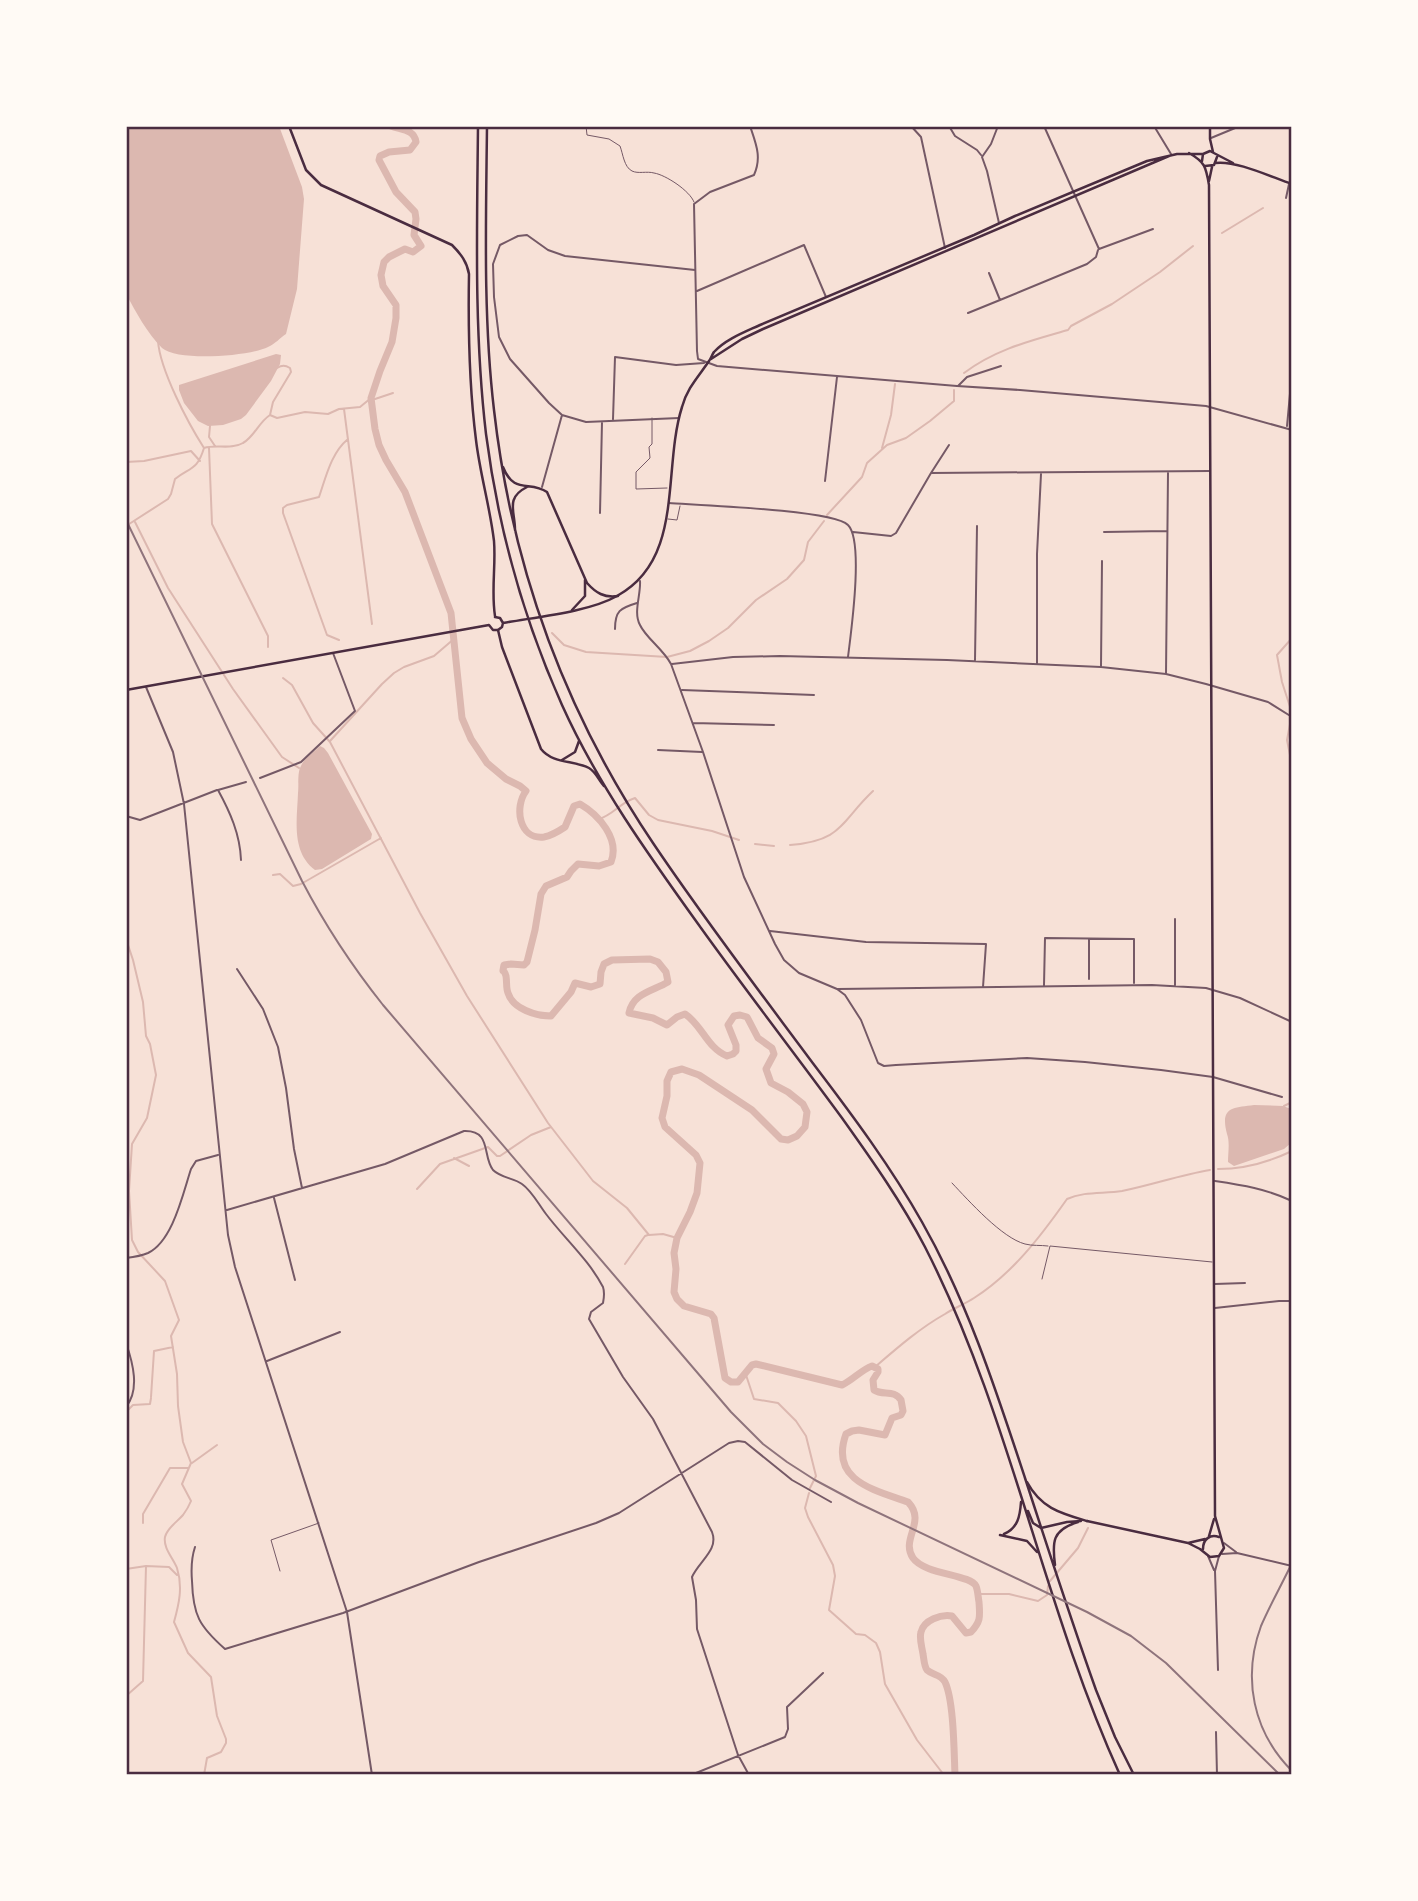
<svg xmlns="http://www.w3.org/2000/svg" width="1418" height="1901" font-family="'Varela Round',sans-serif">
<rect width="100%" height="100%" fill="#f7e1d7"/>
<path fill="#dcb8b0" d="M126 126H279L302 187 304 199 297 289 286 334C280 338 275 344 268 347 250 356 178 362 162 348 147 333 136 312 126 294Z
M276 354 281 355 280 364 271 381 246 415 241 419 223 425 208 426 198 421 184 403 179 390V385Z
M320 746 324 748 328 753 372 834 371 839 322 869 315 870C291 852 297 820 298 793 299 785 297 773 301 766 304 758 314 752 320 746Z
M1254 1105 1283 1106 1291 1109 1292 1113 1291 1143 1284 1149 1234 1166 1228 1162C1228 1153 1230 1142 1227 1134 1220 1107 1232 1108 1254 1105Z"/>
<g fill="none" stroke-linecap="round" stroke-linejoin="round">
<path stroke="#dcb8b0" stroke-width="2" d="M1222 233 1263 208
M158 341C160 370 188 423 204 448
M964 373C996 349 1030 341 1068 330L1071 326 1112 304 1160 272 1193 246
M372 400 393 393
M344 409 372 624
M270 415 273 402 291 372 290 368C285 365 282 365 277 368
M210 426 209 437 215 446
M209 448 212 524 268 636V647
M882 448 891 415 895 384
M126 462 144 461 191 451 200 461
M827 515 862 477 867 463 887 445 906 438 930 421 954 401V390
M135 522 168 588 233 689 282 757 299 768
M126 526 168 499 171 494 175 479C190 467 197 471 204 448 216 444 231 450 243 443 254 437 259 422 270 415L277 418 305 412 328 414 339 409 360 407 371 398
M552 633 564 645 586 652 667 657 690 651 709 641 728 628 756 600 787 579 804 560 808 542 824 521
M1292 638 1277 655 1282 682 1292 713
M339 640 327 635 283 513V508L287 505 319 497C326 477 331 453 348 439
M283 678 292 685 313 723 330 742 420 913 467 996 548 1123 593 1181 627 1208 649 1235 663 1234 677 1238
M1291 719 1287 740 1292 765
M330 741 382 684 394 673 404 667 434 656 455 638
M599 819C613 815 621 802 635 798L649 815 658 820 712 831 739 840
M755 844 774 846
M790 845C843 841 840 822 873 791
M273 875 280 874 293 886 301 884 381 838
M126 932 128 945 133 960 143 1002 146 1036 150 1044 156 1075 147 1118 132 1144 129 1191 132 1240 138 1252 165 1281 179 1320 171 1336 177 1374 178 1406 183 1442 191 1463 182 1484 191 1501C189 1506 186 1511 183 1515 177 1522 167 1528 165 1537 163 1548 173 1558 177 1568 183 1587 179 1604 174 1622L188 1653 211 1677 217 1716 226 1739V1743L221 1752 207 1758 204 1775
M1284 1106 1292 1102
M454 1158 469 1166
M1218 1169C1243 1169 1269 1162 1292 1151
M417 1189 440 1164 488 1147 497 1156H500L531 1135 551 1127
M625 1264 645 1236 648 1235
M875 1367C897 1348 920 1328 945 1314 954 1308 965 1304 974 1298 1012 1274 1041 1236 1067 1199 1084 1191 1104 1194 1122 1191 1152 1185 1180 1175 1210 1170
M745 1372 754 1399 778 1403 796 1421 806 1436 816 1476 810 1488
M151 1397 154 1351 173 1347
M126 1412 133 1405 150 1404 151 1398
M192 1463 217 1445
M809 1493 805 1508 808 1517 833 1565 835 1576 829 1610 856 1634 865 1635 876 1643 880 1652 885 1684 917 1740 944 1775
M143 1523V1514L170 1468H189
M126 1569 146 1566 169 1567 177 1575
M1050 1581 1078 1548 1088 1528
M978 1594H1009L1038 1601 1047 1595 1048 1586
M126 1696 143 1681 146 1566"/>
<path stroke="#dcb8b0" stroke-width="7" d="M391 126C401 130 414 129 416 142L410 150 389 152 380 156 379 160 396 192 415 212 416 219 414 235 421 246 413 252 405 249 389 257 384 262 381 275 383 286 396 305V318L392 342 380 371 371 398 375 429 379 445 386 460 405 492 451 613 462 718 471 739 487 763 506 779 520 786 526 791C514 807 519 840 544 837 550 836 559 831 565 827L574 806 580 804C599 815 620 839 611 862L599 866 578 864 571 871 567 877 546 886 541 894 535 930 527 962 524 965 511 964 504 965C502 976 503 966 506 976 507 982 506 988 508 993 513 1009 536 1016 551 1016L571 992 575 983 591 987 600 984 601 972 604 964 612 960 650 959 658 962 666 972 668 982C653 991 633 993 629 1013L653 1018 667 1025 677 1017 685 1014C702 1025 707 1048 727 1056L733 1054 736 1051V1045L728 1025 734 1016 740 1015 747 1017 758 1038 772 1048 774 1054 766 1069 771 1083 788 1092 803 1104 807 1112 805 1127 797 1136 788 1140 781 1139 752 1110 699 1075 682 1069 671 1072 667 1081V1096L662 1118 665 1127 696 1155 700 1163 697 1193 690 1212 677 1238 674 1253 676 1269 674 1292 677 1299 684 1306 711 1314 714 1318 725 1378 731 1382H738L752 1365 756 1364 842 1385C853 1380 861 1370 872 1366L878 1369V1372L873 1380 874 1390C883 1396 894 1389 901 1400L903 1411 901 1415 892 1418 885 1435 859 1430 852 1431 846 1434C829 1481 875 1490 908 1502 927 1522 900 1539 913 1558 925 1575 970 1574 976 1586 978 1591 978 1597 979 1602 980 1617 981 1621 971 1632L966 1633 952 1616C941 1614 924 1620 921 1632 919 1639 922 1647 923 1654 924 1659 924 1666 927 1670 932 1675 941 1674 945 1682 954 1701 954 1753 955 1775"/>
<path stroke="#755966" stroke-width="1" d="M586 126 587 135 609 139 620 146C623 154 624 167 632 171 638 174 647 171 654 173 666 175 690 191 694 202
M652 418V444L649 447 650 458 636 472V489L667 488
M668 519 677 520 680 506
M952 1183C969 1201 1002 1238 1025 1244 1032 1246 1041 1245 1048 1246
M1042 1279 1050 1246 1212 1262
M280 1571 271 1540 319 1523"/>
<path stroke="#755966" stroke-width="2" d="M750 126C756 144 762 157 754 175L710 192 694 204 697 351 698 359 717 366 957 386 1020 390 1206 406 1292 430
M911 126 921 137 945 248
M949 126 955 136 977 150 981 155
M998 126 991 144 982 157 987 171 999 223
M1044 126 1099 249 1153 229
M1154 126 1171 154
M1211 138 1240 126
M1286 198 1289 184
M697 291 804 245 826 297
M1000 300 1087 264 1096 257 1098 250
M968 313 1000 300 989 273
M958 386 967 377 1001 366
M679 418 586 422 562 415 549 403 510 359 499 337 494 297 493 264 500 245 518 236 527 235 548 250 565 256 695 270
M613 419 615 357 676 365 704 363
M1287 426 1292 372
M931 473 949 445
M825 481 837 377
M542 487 562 415
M669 503C696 505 834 510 848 525 864 541 851 632 848 657
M600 513 602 422
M853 532 891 536 896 533 931 473 1209 471
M1104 532 1167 531
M640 581C641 595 633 612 640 625 646 638 663 649 671 664L703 752 744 877 775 944 784 960 799 973 837 989 845 995 861 1020 878 1063 884 1066 896 1065 1027 1058 1085 1062 1161 1070 1213 1077 1282 1097
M615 629C615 611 620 608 637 603
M975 660 977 526
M672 664 733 657 780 656 947 660 1101 667 1166 674 1206 684 1268 702 1292 717
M1037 664V554L1041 474
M1101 666 1102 561
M1166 674 1168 473
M146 687 173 752 184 804 228 1235 235 1267 347 1612 372 1775
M682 690 814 695
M693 723 774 725
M658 750 702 752
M260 778 301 762 355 711 333 653
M126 816 140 820 217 790
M241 860C240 834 230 812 218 790L246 782
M1175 919V985
M770 931 866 942 986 944 983 987
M237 969 263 1009 278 1047 286 1088 294 1149 302 1188
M1089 979V939
M1044 985 1045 938 1134 939V983
M838 989 1152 985 1206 988 1240 998 1292 1022
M1215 1181C1242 1185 1267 1189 1292 1201
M274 1198 295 1280
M227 1210 385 1164 464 1131C492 1130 482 1156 493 1170 501 1178 514 1178 522 1184 532 1191 539 1205 546 1214 564 1238 589 1260 603 1287 605 1293 604 1298 603 1303L591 1312 589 1319 623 1377 653 1419 712 1532C719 1550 699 1561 692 1577L696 1600 697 1629 738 1755 749 1775
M126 1258C134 1257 141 1256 148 1253 173 1241 183 1193 191 1169L196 1161 218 1155
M1215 1284 1245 1283
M1215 1308 1279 1301H1292
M126 1343C133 1363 140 1390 126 1407
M267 1361 340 1332
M195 1547C191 1559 191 1569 192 1581 193 1615 199 1626 225 1649L343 1613 479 1562 596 1523 619 1513 729 1443 738 1441 745 1442 792 1480 831 1502
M1208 1556 1214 1570
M1218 1670 1215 1571 1219 1556
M1216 1732 1217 1775
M691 1775 785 1737 788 1729 787 1707 823 1673"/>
<path stroke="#755966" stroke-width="2" d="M1224 1543 1236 1552
M1222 1554 1237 1553 1292 1566"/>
<path stroke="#4a2c40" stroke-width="2.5" d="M289 126 306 170 321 185 452 245C461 254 467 262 469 274 468 330 469 385 476 440 480 474 490 507 494 541 496 566 491 591 495 616
M1210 126V139L1213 152
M1202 161 1203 154 1210 151 1233 163
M1215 163C1236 160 1271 177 1292 184
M1205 166 1214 165 1217 157
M1209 181 1212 167
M711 359 742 339 763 329 1169 156
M495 617 500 618 503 623C536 617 589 612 617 596 685 559 662 470 682 407 687 388 699 376 709 361 710 360 713 353 714 352 726 339 745 332 760 325L974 235 1015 216 1147 161 1177 154H1203
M126 690 489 625 493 630H498L502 627 503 623
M1087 1521 1188 1543 1200 1549 1210 1557 1219 1556 1224 1548 1215 1516 1209 185C1206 167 1205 162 1189 153
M1209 1536 1214 1519
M1188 1543 1205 1539
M1203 1549C1203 1539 1210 1534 1219 1537"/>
<path stroke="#4a2c40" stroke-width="2.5" d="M478 126C477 229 474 332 486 434 498 527 524 620 562 705 598 785 650 857 701 928 747 992 795 1054 842 1118 872 1160 901 1201 925 1247 1011 1415 1042 1604 1120 1775
M487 126C486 221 483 316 494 410 512 568 564 711 653 843 704 919 760 992 815 1066 853 1116 891 1167 922 1222 968 1303 996 1390 1025 1478 1048 1549 1071 1620 1096 1690L1115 1737 1134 1775
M503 467C514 495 530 480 547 492L587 583C596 593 604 598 618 596
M515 530C515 511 505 498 527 487
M572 610 585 596V580
M498 630 502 647 541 749C553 764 573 760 589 768 596 772 599 781 604 786
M562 760 575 752 579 741
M1027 1482C1041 1508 1060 1513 1087 1521
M1028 1511 1033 1523 1041 1528 1067 1522 1081 1521
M1004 1534C1018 1528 1020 1516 1021 1502
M1000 1535 1027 1541 1037 1552
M1055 1565C1052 1542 1052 1530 1078 1522"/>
<path stroke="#8f747c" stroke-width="2" d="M126 520 302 881C325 925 352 966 383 1005L731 1412 763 1444 787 1462 815 1480 858 1503 1087 1612 1131 1636 1166 1663 1280 1775
M1292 1563C1282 1584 1270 1605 1261 1626 1242 1678 1253 1732 1292 1771"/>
</g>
<rect width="1418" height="1901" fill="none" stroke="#fffaf5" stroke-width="256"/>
<rect x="128" y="128" width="1162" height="1645" fill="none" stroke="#4a2c40" stroke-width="2.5"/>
</svg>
